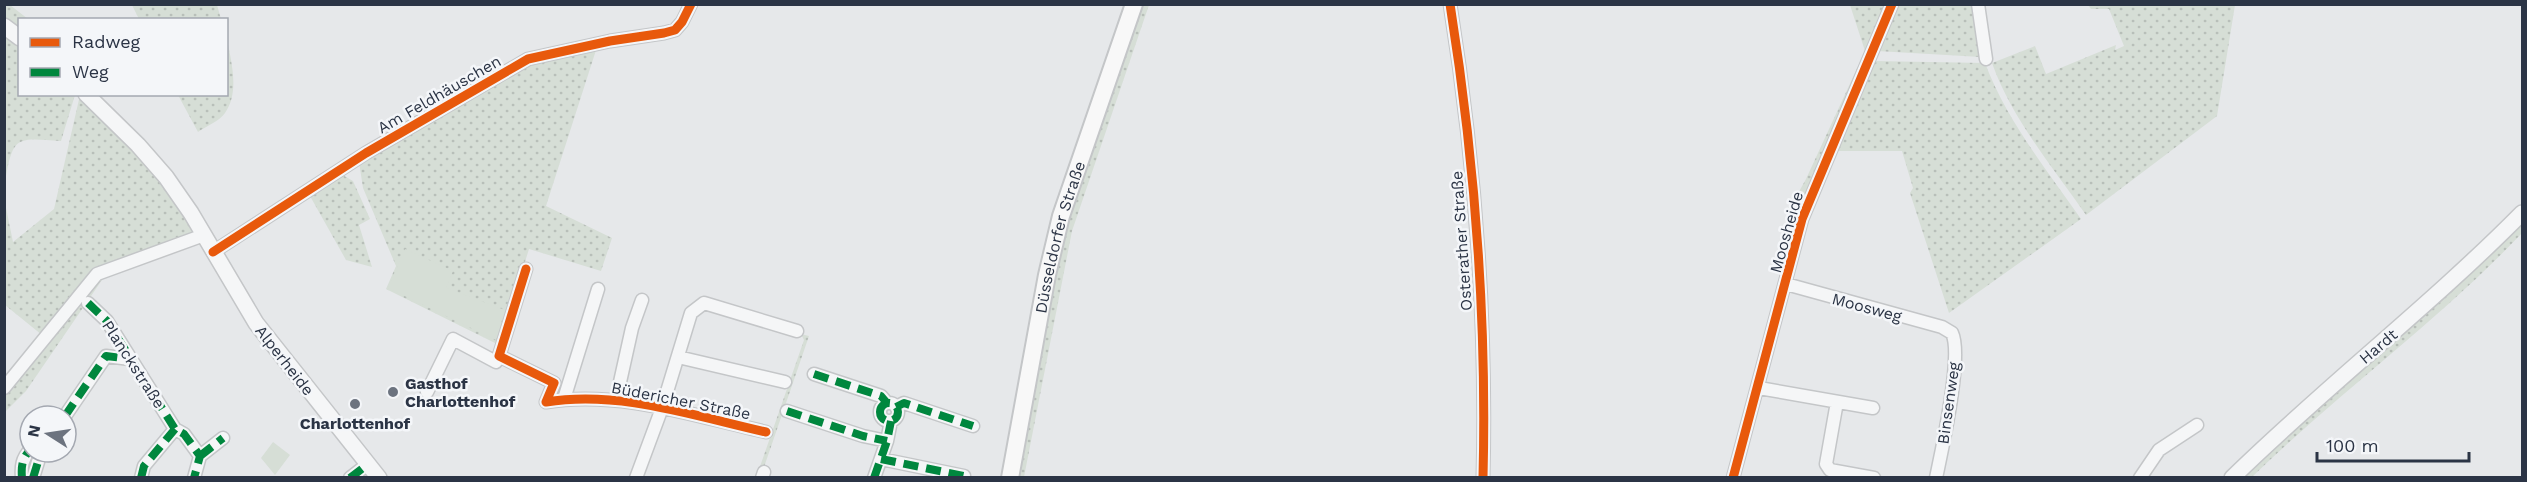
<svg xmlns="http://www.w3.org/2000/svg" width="2527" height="482" font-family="'Work Sans',sans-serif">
<defs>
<pattern id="grass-dots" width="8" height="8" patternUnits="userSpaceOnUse" patternTransform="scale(1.5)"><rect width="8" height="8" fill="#d6ded6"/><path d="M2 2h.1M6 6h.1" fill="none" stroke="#b8bfb9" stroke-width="1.8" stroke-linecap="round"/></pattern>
</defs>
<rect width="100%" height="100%" fill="#e6e8ea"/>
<path fill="url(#grass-dots)" d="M4 5H10L28 19 20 20 19 33 5 20Z
M132 5H217L221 19H139Z
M1140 5H1149L1072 231 1024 477 1016 478 1064 228Z
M1850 5H1887L1800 205 1788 202 1796 197 1806 179 1865 51Z
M1897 5H1975L1981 57 1877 51Z
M2088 5H2235L2217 116 2086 215C2052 166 2012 119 1992 63L2035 46 2046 74 2116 45 2115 50 2124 46 2109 9H2091Z
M1120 16 1123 19 1065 186 1005 477 1001 478 1051 217Z
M5 31 19 43 20 94 75 95 61 141C16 138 13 135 5 182Z
M227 39C231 61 240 92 225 113 220 121 206 126 198 132L178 95 226 94Z
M597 47 546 206 612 238 601 271 529 249 499 345 386 289 396 266 363 188 359 162 531 62Z
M1873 61 1985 63C2007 121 2046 169 2081 219L1949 313 1910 193 1913 188 1902 151H1835Z
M80 95 156 169 194 227 193 233 114 262 42 335 5 305 4 198 13 242 54 209Z
M341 174 353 181 370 219 359 225 372 267 346 260 310 196Z
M2522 220V233C2439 321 2339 392 2252 477L2239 478Z
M101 278 102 280 26 391 5 412V392Z
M801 334 809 336 763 470 760 477 756 478 804 340Z"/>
<path fill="#d6ded6" d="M405 249 453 271 446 288 505 310 496 340 388 288Z
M273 442 290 455 275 475 261 458Z"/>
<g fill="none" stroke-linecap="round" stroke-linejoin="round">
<g stroke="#c4c6c8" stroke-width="15">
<path id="minor" d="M1450 4C1475 161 1487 319 1483 478
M1978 4 1986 59
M213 252 366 153 528 59 610 41 664 33 675 30 682 22 691 4
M526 269 499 356 554 383 546 402C620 390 694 416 766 432
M1786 284 1942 327 1952 333C1963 356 1942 449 1936 478
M88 303 107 321 175 429 184 434 200 456 194 478
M678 357 785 382
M814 374 881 396 887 403
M4 388 97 274 204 235
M1759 388 1873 408
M427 392 453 339 496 362 499 356
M564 399 598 289
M616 400 632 328 642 300
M1837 402 1826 464 1830 470 1874 478
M880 412a9 9 0 1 1 18 0a9 9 0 1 1-18 0Z
M896 407 904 403 973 426
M787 411 863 436 887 441
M65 416 106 356 130 359
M200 456 223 438
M881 459 964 476
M22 478C21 467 22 458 30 450
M33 478 41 452
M141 478 144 466 175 429
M350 478 368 464
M636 478 662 408 691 313 704 303 797 331
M762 478 764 472
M874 478 887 441 891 421
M1733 478 1802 219 1892 4
M2140 478 2159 450 2197 425"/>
</g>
<g stroke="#c4c6c8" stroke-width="18">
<path id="tertiary" d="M4 26 20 38
M86 94 138 145 166 177 191 213 256 323 379 478
M2232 478C2326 386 2430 306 2522 213"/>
</g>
<g stroke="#c4c6c8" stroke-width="20">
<g id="secondary">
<path id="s1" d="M1010 478 1047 275 1061 216 1134 4"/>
</g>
</g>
<use href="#minor" stroke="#f5f6f7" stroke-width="12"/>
<use href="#tertiary" stroke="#f5f6f7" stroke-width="15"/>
<use href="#secondary" stroke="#f8f8f8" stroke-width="16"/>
<path stroke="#00873e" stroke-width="8" stroke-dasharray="15 8" stroke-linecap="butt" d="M88 303 107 321 175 429 184 434 200 456 194 478
M814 374 881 396 887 403
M880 412a9 9 0 1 1 18 0a9 9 0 1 1-18 0Z
M896 407 904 403 973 426
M787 411 863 436 887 441
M65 416 106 356 130 359
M200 456 223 438
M881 459 964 476
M22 478C21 467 22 458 30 450
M33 478 41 452
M141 478 144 466 175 429
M350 478 368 464
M874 478 887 441 891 421"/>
<g stroke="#f4f6f9" stroke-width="13">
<path id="cycleway" d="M1450 4C1475 161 1487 319 1483 478
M213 252 366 153 528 59 610 41 664 33 675 30 682 22 691 4
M526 269 499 356 554 383 546 402C620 390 694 416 766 432
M1733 478 1802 219 1892 4"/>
</g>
<use href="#cycleway" stroke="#e8590c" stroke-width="9"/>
</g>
<g fill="#6c737f" stroke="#f4f6f9" stroke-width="2">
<circle cx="393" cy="392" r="6"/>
<circle cx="355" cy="404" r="6"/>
</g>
<g text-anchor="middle" stroke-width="5" stroke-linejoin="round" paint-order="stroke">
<g font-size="16" fill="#2b3445" stroke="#f4f6f9">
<text transform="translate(439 94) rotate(-30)" y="6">Am Feldhäuschen</text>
<text transform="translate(1786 232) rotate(-74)" y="6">Moosheide</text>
<text dy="6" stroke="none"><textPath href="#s1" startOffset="246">Düsseldorfer Straße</textPath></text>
<text transform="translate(1461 241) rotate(-94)" y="6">Osterather Straße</text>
<text transform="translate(1867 307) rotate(15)" y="6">Moosweg</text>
<text transform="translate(2378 346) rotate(-40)" y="6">Hardt</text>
<text transform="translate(285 360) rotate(52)" y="6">Alperheide</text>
<text transform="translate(134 364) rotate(57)" y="6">Planckstraße</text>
<text transform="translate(681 400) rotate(11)" y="6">Büdericher Straße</text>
<text transform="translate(1948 403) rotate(-82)" y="6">Binsenweg</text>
</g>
<g font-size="16" font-weight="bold" fill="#2b3445" stroke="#f4f6f9" text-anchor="start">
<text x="405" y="389">Gasthof<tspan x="405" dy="18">Charlottenhof</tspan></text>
<text x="355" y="429" text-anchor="middle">Charlottenhof</text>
</g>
</g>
<rect width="2527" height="482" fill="none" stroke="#2b3445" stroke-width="12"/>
<rect x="18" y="18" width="210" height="78" fill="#f4f6f9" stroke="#a4a8b1" stroke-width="1.5"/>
<rect x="30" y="38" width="30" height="9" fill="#e8590c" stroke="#a4a8b1" stroke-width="1.5"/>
<text x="72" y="48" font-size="18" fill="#2b3445">Radweg</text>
<rect x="30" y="68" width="30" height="9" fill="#00873e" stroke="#a4a8b1" stroke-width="1.5"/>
<text x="72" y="78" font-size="18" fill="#2b3445">Weg</text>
<g transform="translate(48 434) rotate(282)"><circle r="28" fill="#f4f6f9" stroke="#a4a8b1" stroke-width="1.5"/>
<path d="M0-4.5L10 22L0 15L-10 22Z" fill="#6c737f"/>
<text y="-9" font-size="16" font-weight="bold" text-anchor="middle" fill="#2b3445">N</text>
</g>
<path d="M2317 452v9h152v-9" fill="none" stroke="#2b3445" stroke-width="3"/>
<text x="2326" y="452" font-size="18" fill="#2b3445" stroke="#f4f6f9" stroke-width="4.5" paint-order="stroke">100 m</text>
</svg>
